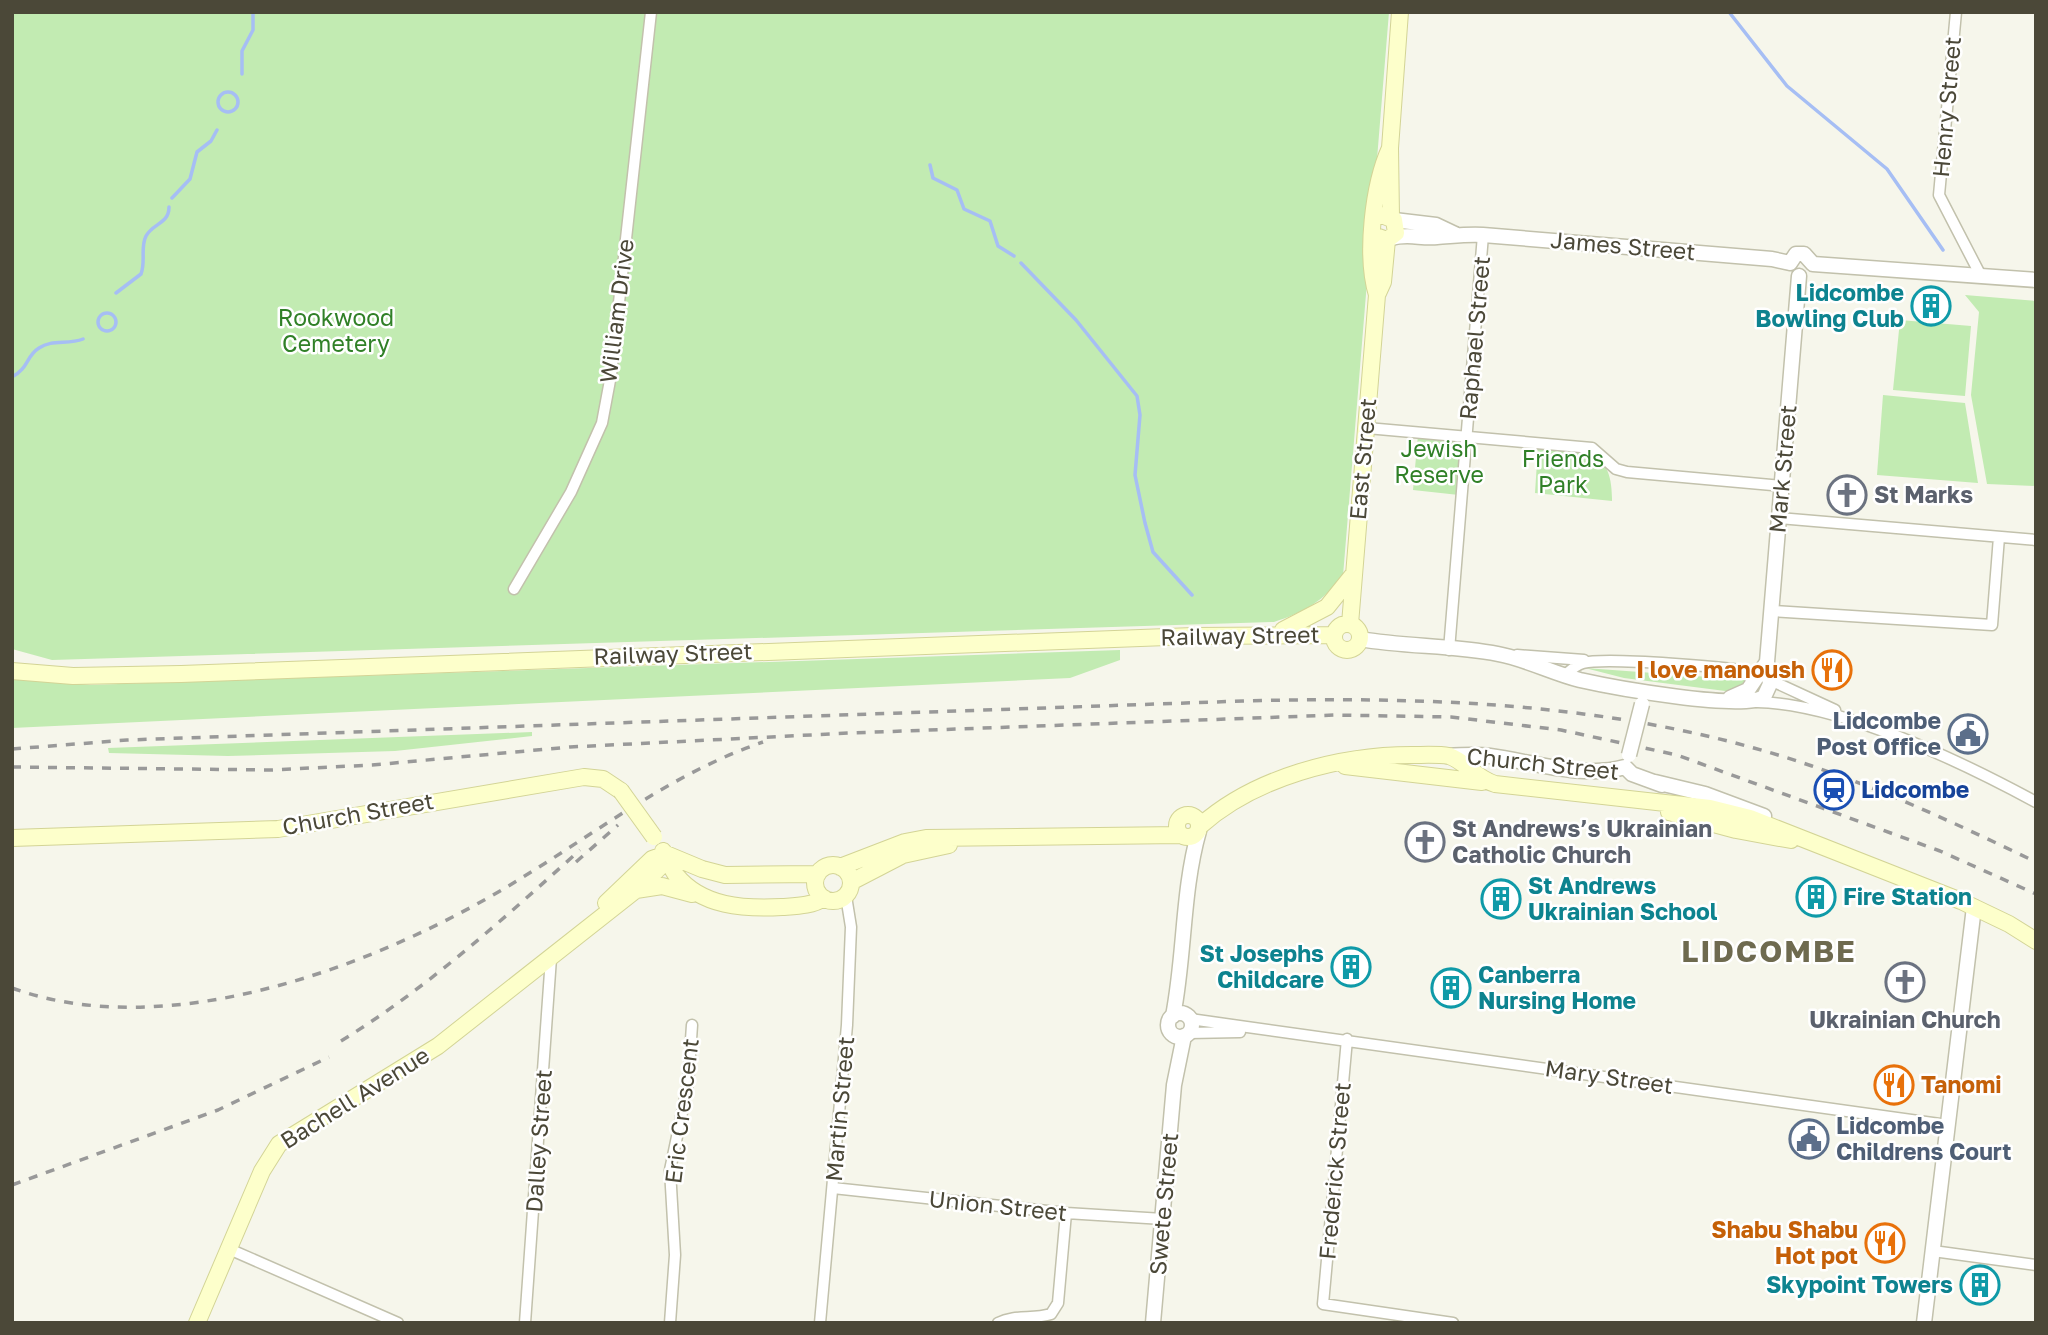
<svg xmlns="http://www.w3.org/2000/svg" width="2048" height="1335" font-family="'Golos Text',sans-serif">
<rect width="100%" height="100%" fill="#f6f6eb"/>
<path fill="#c2ebb2" d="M12 12H1389L1343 576C1323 601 1305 612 1274 622L52 660 12 649Z
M1965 295 2036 301V486L1987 484 1971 395 1979 312Z
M1900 320 1971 326 1965 396 1893 390Z
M1883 395 1965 403 1978 483 1877 475Z
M1418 435 1451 439 1463 453 1459 495 1413 490Z
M1538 446C1582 450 1613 446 1612 501L1535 493Z
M1120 650V660L1070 678 12 728V677L90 685Z
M1585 668 1736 679 1747 678 1743 687 1733 692 1624 678Z
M532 732V736L395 751 228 756 109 753 108 748Z"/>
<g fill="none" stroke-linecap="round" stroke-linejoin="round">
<path stroke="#a6bef4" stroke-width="3.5" d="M1729 12 1787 86 1887 169 1943 250
M242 74V51L253 30V12
M218 102a10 10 0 1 1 20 0a10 10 0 1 1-20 0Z
M930 165 933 178 957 190 964 209 990 221 998 246 1014 256
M172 198 190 179 197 152 211 141 217 130
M1021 263 1076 320 1137 396 1140 415 1135 475 1145 523 1153 552 1192 595
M116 293 141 274C146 261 140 248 146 236 153 223 169 224 169 207
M98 322a9 9 0 1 1 18 0a9 9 0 1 1-18 0Z
M12 377C29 368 26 356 39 348 52 339 68 345 83 339"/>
<g stroke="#c2c1ac" stroke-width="13">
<path id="minor" d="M1956 12 1939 195 1981 276
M1367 428 1592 448 1616 469 1627 472 1782 486
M1779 518 2036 540
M514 589 571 492 602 423 611 375 651 12
M1772 611 1992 625 1999 537
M1449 650 1483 235
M1517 655 1584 660
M1565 675C1571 670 1576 665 1583 663 1604 657 1739 667 1761 674
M1770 680 1835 710
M1757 702C1842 704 1962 762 2036 802
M1190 1019 1947 1125
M1189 1033 1240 1032
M1347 1039 1323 1304 1453 1323
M833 1188 1066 1213 1163 1219
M229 1249 398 1323
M1933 1251 2036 1265
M525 1323 551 958
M670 1323 675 1255 670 1170 688 1084 692 1025
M820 1323 847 1025 851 927 846 896
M998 1323C1016 1314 1032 1320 1051 1314L1058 1303 1066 1213"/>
</g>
<g stroke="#c2c1ac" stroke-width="17">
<path id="tertiary" d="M1394 220 1436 225 1455 234
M1392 238C1408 233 1422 239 1437 237 1453 236 1467 234 1483 235L1772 259 1790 263
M1790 263 1796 254H1804L1813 264
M1813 264 2036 280
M1360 639C1406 647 1453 645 1498 654 1526 659 1552 673 1580 680 1611 687 1742 711 1764 697L1770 684 1767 662 1799 276
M1730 698 1748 690 1767 662
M1447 756C1461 755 1476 754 1490 756 1533 762 1583 779 1625 767
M1625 767 1632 774 1662 785
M1655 782 1705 794 1764 816
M1168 1025a12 12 0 1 1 24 0a12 12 0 1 1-24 0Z
M1173 1016C1185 955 1182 891 1199 831
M1153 1323 1174 1085 1184 1036
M1924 1323 1974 907"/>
</g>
<g stroke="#d3d496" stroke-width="18">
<path id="secondary" d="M1391 217 1390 148 1400 12
M1373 235 1387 240 1396 233 1394 220 1382 215
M1378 293 1383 282 1387 240
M1350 624 1377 295C1365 256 1373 185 1390 148
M1334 637a13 13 0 1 1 26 0a13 13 0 1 1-26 0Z
M1283 630 1327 607 1352 576
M12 671 73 676 181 674 1193 636 1334 635
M1345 766 1482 782
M1669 812 1736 830 1791 840
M1177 826a11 11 0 1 1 22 0a11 11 0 1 1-22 0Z
M1200 826C1255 777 1340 755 1412 755 1423 755 1438 754 1449 756 1465 761 1475 778 1495 784L1710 808 1750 818 1961 901 2009 924 2036 941
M12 838 278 829 584 777 603 779 621 791
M663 851C668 858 670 867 676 875 702 907 744 909 782 907 796 906 812 906 824 898
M666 854 702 869 725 875 818 874
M815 883a18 18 0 1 1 36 0a18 18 0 1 1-36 0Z
M840 867 905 842 926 838 1181 835
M851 882 903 855 949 845
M636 890 662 886 692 894
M606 903 652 859 666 854
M197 1323 262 1171 279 1144 438 1046 641 886 660 867 666 854"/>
</g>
<use href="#minor" stroke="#fff" stroke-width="10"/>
<use href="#tertiary" stroke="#fff" stroke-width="14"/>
<use href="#secondary" stroke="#fdffcb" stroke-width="16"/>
<path stroke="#999" stroke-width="3.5" stroke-dasharray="9 9" stroke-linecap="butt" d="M12 749 127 740 1243 701C1435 696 1628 703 1812 766 1889 792 1963 827 2036 862
M12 767 271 770 372 765 570 747 850 733 1335 715 1451 717 1561 730 1677 755 1940 851 2036 894
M576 862 618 825
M12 988C169 1045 379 965 515 882 596 833 672 773 763 742
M341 1041C429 987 503 919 580 850
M12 1185 218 1110 329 1057"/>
<g stroke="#c2c1ac" stroke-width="17" stroke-linecap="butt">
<path id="tertiary-bridge" d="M1629 755 1642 704"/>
</g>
<g stroke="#d3d496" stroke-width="18" stroke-linecap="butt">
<path id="secondary-bridge" d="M621 791 654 837"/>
</g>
<use href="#tertiary-bridge" stroke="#fff" stroke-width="14"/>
<use href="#secondary-bridge" stroke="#fdffcb" stroke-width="16"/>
</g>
<defs>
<g id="building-ring" transform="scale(2.0125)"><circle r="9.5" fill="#fff" stroke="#0f9aa8" stroke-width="1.5"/><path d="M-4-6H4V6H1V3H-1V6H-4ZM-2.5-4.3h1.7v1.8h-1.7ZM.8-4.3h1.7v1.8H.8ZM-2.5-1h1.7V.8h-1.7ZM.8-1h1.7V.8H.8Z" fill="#0f9aa8"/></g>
<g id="church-ring" transform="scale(2.0125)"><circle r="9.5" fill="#fff" stroke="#6b7280" stroke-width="1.5"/><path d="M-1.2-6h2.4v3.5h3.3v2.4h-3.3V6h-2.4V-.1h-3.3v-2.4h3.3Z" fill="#6b7280"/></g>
<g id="restaurant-ring" transform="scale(2.0125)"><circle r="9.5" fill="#fff" stroke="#e8710a" stroke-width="1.5"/><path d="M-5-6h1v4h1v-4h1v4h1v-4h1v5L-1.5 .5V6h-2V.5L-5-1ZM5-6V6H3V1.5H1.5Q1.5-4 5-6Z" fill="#e8710a"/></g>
<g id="civic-ring" transform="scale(2.0125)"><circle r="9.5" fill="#fff" stroke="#5c6f8a" stroke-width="1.5"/><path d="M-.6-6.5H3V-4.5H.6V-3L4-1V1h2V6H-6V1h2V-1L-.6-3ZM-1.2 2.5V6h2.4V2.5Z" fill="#5c6f8a"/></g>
<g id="station-ring" transform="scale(2.0125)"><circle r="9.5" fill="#fff" stroke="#1a4fb4" stroke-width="1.5"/><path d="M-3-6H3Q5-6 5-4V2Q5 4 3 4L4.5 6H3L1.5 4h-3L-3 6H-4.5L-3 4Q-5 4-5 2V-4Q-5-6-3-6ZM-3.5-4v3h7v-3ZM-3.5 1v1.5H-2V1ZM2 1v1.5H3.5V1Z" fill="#1a4fb4"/></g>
</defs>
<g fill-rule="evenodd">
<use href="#building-ring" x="1931" y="306"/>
<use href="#church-ring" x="1847" y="495"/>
<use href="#restaurant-ring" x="1832" y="670"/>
<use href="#civic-ring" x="1968" y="734"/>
<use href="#station-ring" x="1834" y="790"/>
<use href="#church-ring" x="1425" y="842"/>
<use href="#building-ring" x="1816" y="897"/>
<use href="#building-ring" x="1501" y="899"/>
<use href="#building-ring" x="1351" y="967"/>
<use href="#church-ring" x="1905" y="982"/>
<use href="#building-ring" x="1451" y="988"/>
<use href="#restaurant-ring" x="1894" y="1085"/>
<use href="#civic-ring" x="1809" y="1139"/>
<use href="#restaurant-ring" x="1885" y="1243"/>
<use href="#building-ring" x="1980" y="1285"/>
</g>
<g text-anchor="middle" stroke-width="5" stroke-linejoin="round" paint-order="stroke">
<g font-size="23" fill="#4b4838" stroke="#fff">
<text transform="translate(1947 107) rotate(-85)" y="8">Henry Street</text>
<text transform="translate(1623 246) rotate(5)" y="8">James Street</text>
<text transform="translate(617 311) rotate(-83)" y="8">William Drive</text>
<text transform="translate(1475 338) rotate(-85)" y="8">Raphael Street</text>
<text transform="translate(1363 459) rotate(-85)" y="8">East Street</text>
<text transform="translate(1783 469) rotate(-85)" y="8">Mark Street</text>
<text transform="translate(1240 636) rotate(-1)" y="8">Railway Street</text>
<text transform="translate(673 654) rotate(-2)" y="8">Railway Street</text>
<text transform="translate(1543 764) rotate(6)" y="8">Church Street</text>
<text transform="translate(358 814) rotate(-10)" y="8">Church Street</text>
<text transform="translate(1609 1077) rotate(8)" y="8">Mary Street</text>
<text transform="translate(355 1098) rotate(-32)" y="8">Bachell Avenue</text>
<text transform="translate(840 1109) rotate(-85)" y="8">Martin Street</text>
<text transform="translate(682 1111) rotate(-83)" y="8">Eric Crescent</text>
<text transform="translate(539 1141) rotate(-86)" y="8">Dalley Street</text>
<text transform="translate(1335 1171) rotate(-85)" y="8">Frederick Street</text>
<text transform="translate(1164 1204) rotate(-85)" y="8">Swete Street</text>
<text transform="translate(998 1206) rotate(6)" y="8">Union Street</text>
</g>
<g font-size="23" font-weight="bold" fill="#0d838f" stroke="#fff" text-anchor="end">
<text x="1904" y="301">Lidcombe<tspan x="1904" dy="26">Bowling Club</tspan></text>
<text x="1528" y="894" text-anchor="start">St Andrews<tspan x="1528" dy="26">Ukrainian School</tspan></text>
<text x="1843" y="905" text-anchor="start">Fire Station</text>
<text x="1324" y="962">St Josephs<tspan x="1324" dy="26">Childcare</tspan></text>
<text x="1478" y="983" text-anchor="start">Canberra<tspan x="1478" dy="26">Nursing Home</tspan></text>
<text x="1953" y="1293">Skypoint Towers</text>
</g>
<g font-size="23" fill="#308027" stroke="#fff">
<text x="336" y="326">Rookwood<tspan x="336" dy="26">Cemetery</tspan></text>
<text x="1439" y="457">Jewish<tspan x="1439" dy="26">Reserve</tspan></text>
<text x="1563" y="467">Friends<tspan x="1563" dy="26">Park</tspan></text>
</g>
<g font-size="23" font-weight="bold" fill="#5b616d" stroke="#fff" text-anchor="start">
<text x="1874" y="503">St Marks</text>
<text x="1452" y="837">St Andrews’s Ukrainian<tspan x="1452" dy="26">Catholic Church</tspan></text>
<text x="1905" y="1028" text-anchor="middle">Ukrainian Church</text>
</g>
<g font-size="23" font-weight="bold" fill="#c56008" stroke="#fff" text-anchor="end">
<text x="1805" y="678">I love manoush</text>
<text x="1921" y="1093" text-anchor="start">Tanomi</text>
<text x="1858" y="1238">Shabu Shabu<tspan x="1858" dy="26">Hot pot</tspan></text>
</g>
<g font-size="23" font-weight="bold" fill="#4e5e75" stroke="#fff" text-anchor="end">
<text x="1941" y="729">Lidcombe<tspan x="1941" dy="26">Post Office</tspan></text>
<text x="1836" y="1134" text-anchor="start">Lidcombe<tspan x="1836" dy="26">Childrens Court</tspan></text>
</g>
<g font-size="23" font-weight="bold" fill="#164399" stroke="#fff" text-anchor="start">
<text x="1861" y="798">Lidcombe</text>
</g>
<g font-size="30" font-weight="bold" letter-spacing="2" fill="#6e6a4f" stroke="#fff">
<text x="1769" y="962">LIDCOMBE</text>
</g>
</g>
<rect width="2048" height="1335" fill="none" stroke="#4b4838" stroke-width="28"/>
</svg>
